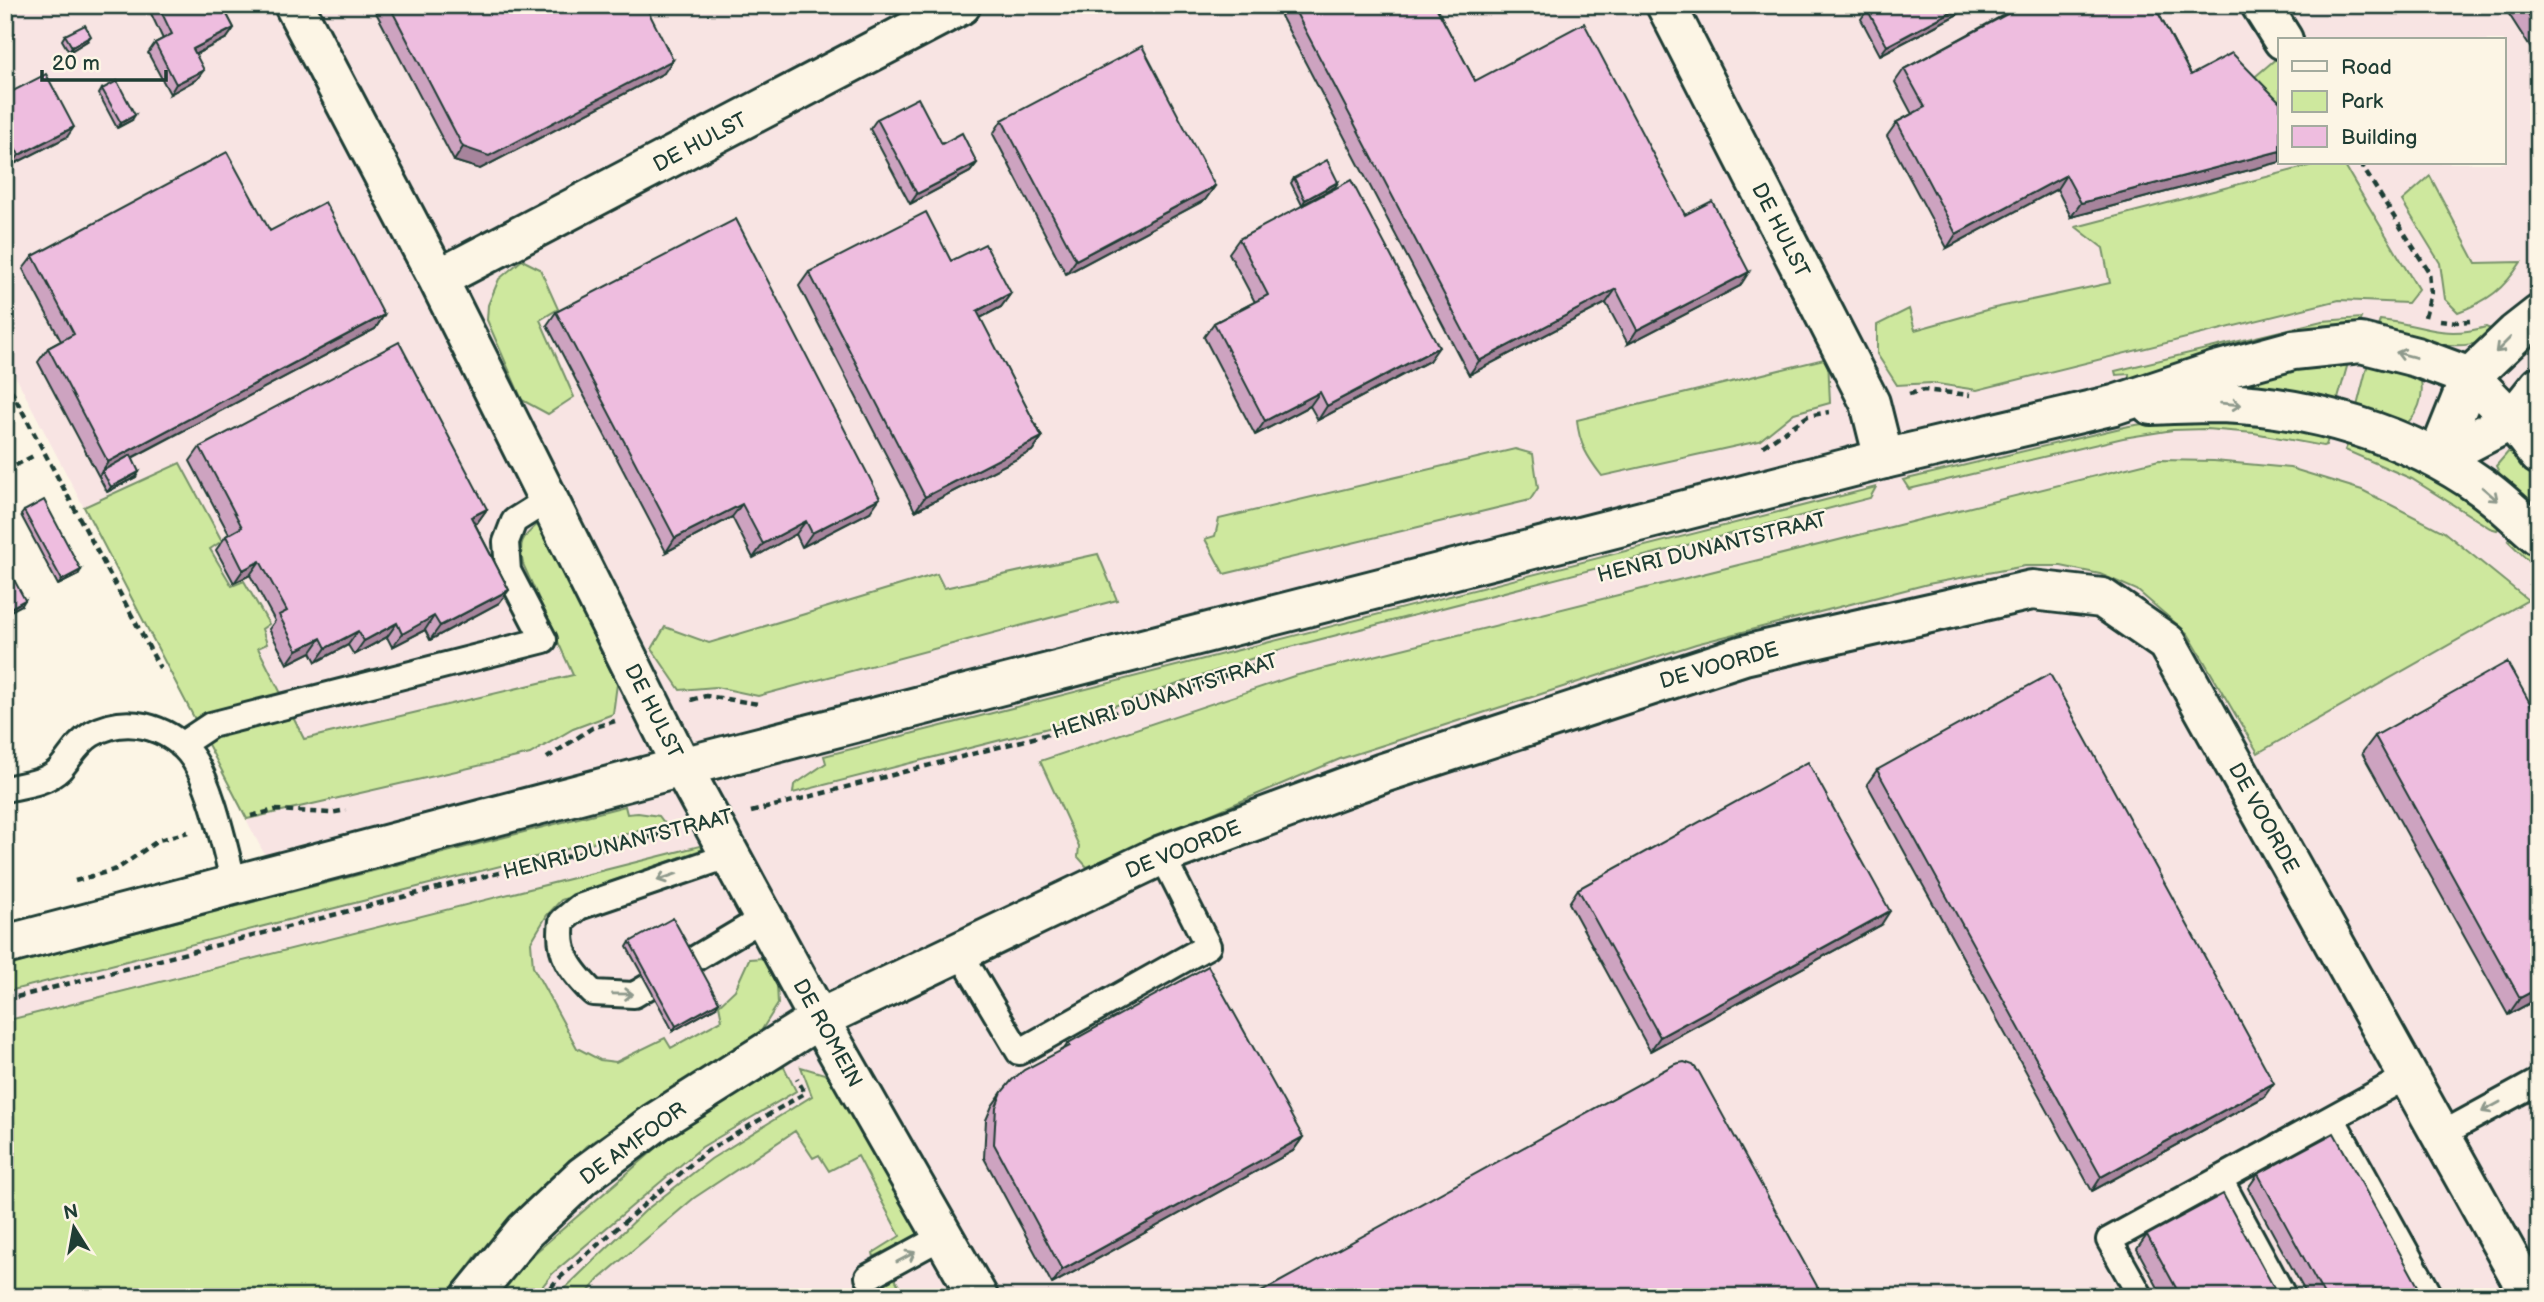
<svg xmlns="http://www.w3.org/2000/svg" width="2544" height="1302" font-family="'Balsamiq Sans',sans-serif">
<rect width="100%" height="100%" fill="#fcf5e5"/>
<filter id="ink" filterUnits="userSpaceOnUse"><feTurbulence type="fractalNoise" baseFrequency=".0143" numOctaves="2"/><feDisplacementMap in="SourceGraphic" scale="14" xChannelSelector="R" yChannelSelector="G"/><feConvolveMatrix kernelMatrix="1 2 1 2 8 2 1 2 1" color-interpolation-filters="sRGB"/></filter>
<g filter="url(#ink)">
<path fill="#f8e4e3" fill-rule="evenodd" d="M5 5H2539V1297H5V992L298 919 5 356ZM2280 40H2504V163H2280Z"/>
<path fill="#cee89e" stroke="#769269" stroke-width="2" d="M2278 57 2280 60V116L2250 81Z
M2320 163H2343L2418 289 2407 303 2339 300 1977 390 1931 383 1897 385 1877 354V325L1909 309 1915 330 1990 309 2110 283 2103 248 2076 227Z
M2430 176 2476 263 2521 262C2504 289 2488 301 2458 312L2445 299 2440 263 2402 201Z
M522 260 540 269 558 309 540 320 574 397 548 414 522 400 487 320 488 305 499 279Z
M2361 318 2357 329 2294 339 2129 379V374L2116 375 2115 371 2322 321Z
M2380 320C2423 324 2441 340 2486 327L2495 331C2474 360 2408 337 2380 331L2378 327Z
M1828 358 1830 403 1794 413 1759 441 1602 476C1588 458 1579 444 1577 420Z
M2348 363 2336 406 2200 384 2267 368Z
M2368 363 2410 374 2421 381C2424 398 2418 414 2405 425L2355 414Z
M2230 419 2329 436 2326 445 2323 446 2254 433 2206 429 2173 430 2123 438 1909 489 1903 480 2129 426 2163 421Z
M2349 441C2408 463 2451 489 2503 523L2497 530 2490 528 2412 479 2345 450Z
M1515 449 1533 454 1538 488 1530 500 1224 574 1205 539 1215 536 1219 519Z
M2521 450 2539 474V494L2525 505 2503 481 2496 466 2509 451Z
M2159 460 2214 461 2290 468 2362 490 2444 532 2528 600 2258 753 2188 634 2137 590 2100 574 2061 566H2025L1928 584 1696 644 1340 759 1087 867 1078 857 1079 846 1040 761 1294 676Z
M180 463 222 541 210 549 232 586 244 581 269 624 262 629 267 644 258 648 304 739 573 675 523 564C518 541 522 538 539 523L617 684 613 714 573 729 530 754 247 819 84 507Z
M1876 487 1870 498 1271 652 1056 726 793 793 794 785 826 763 824 756Z
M2517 535 2539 556V571L2508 541Z
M1098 554 1117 600 758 696 716 687 680 690 652 649 665 627 709 643 937 574 944 588Z
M625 806 627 814 638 813 659 816 665 824 5 992V966Z
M708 844 709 847 561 900 547 915 531 942 533 967 577 1048 600 1060 616 1062 665 1038 671 1048 722 1020 719 1005 735 990 749 959 763 958 776 964 778 1004 761 1031 586 1146 477 1255 446 1297H5V1021Z
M784 1067 796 1091 702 1147 553 1273 534 1297H495L536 1252 682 1126 763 1075Z
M801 1067 828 1075 851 1103 924 1237 906 1247 904 1242 874 1257 873 1253 900 1236 858 1156 829 1171 819 1155 813 1158 795 1131 694 1198 599 1279 584 1297H556L646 1210 711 1159 812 1096Z
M894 1277 905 1297H855Z"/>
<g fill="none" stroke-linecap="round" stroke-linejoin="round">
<g stroke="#1f3d34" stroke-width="30">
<path id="lane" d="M181 745 211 725 544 640 508 571 506 542 514 521 549 499
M5 789C23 785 46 783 60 769 71 757 77 743 92 734 108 725 126 722 144 726 161 730 177 738 189 753 211 780 225 849 234 884
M731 855 579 907 562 921C557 954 571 971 593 993L634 995 765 917
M959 951 1019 1052 1208 946 1162 855
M2332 1118 2431 1297
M2442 1134 2539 1081
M2220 1179 2284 1297
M868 1277 943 1236
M2141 1297 2109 1240 2408 1076"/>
</g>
<g stroke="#1f3d34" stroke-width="44">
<path id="street" d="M294 5 438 279 682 767 819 1019 978 1297
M1666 5 1870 403 1884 459
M2261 5 2283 40
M438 279 961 5
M471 1297 525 1231 583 1176 656 1122 819 1019 1162 855 1383 773 1744 655 2032 590 2102 598 2167 643 2531 1297"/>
</g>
<g stroke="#1f3d34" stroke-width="44">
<path id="secondary" d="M2151 405C2174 404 2197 403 2220 403 2310 406 2408 434 2482 487 2502 501 2520 520 2539 536
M2437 459 2470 377 2516 333 2539 315
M2437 459 2512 420 2539 386
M5 945 682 767 1884 459 2114 405 2216 371 2293 350 2361 343 2416 357 2470 377 2512 420 2539 455"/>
</g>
<path stroke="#1f3d34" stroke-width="4.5" stroke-dasharray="7 5" stroke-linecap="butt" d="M2360 163 2429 272 2431 293 2425 317
M2440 320 2457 322 2470 321
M5 379 160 668
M1909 394 1924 390 1970 395
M1763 446 1808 416 1829 412
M5 471 33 456
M691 700 706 696 759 704
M547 758 592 728 615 721
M751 812 1060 731 1260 664
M251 816 275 810 331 813 346 810
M75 881 117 869 159 840 188 832
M5 1000 457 883 671 832
M544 1297 556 1281 704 1153 805 1093 797 1079"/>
<use href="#lane" stroke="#fcf5e5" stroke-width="24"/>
<use href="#street" stroke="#fcf5e5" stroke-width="38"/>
<use href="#secondary" stroke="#fcf5e5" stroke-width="38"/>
</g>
<path fill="#cda3c0" stroke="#1f3d34" stroke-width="2" d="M147 5H222L234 28 227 38 196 54 197 79 170 94 148 53 155 43 163 39Z
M372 5H645L664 73 480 169 454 161Z
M1288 5H1435L1475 81 1685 215 1740 286 1628 344 1606 303 1469 375 1281 16Z
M1867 5H1975L1880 55 1861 19 1868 9Z
M2022 5H2154L2191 75 2280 102V162L2071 217 2057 189 1947 248 1887 136 1897 122 1912 114 1895 82 1904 69Z
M2503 5H2539V61Z
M65 35 87 41 69 52 62 40Z
M102 89 132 120 117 128 99 94Z
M5 95 67 137 12 165 5 151Z
M877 119 942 144 977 163 970 172 910 204 870 129Z
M1002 120 1215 186 1205 200 1066 274 993 134Z
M1294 178 1338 182 1335 187 1302 205 1291 183Z
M270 231 384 315 375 329 132 458 136 477 107 492 38 362 48 348 61 341 23 269 33 256Z
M1239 239 1429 361 1318 420 1310 406 1255 435 1204 337 1214 323 1255 302 1229 253Z
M951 261 1011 293 1001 307 980 318 1042 437 1032 451 915 511 799 286 809 272Z
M556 312 870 512 802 547 796 534 753 558 732 517 666 552 547 325Z
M200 447 487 509 477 523 475 524 509 590 499 603 430 640 425 630 392 647 387 637 354 655 348 645 316 662 311 652 287 664 269 629 275 621 250 575 234 583 216 550 226 536 229 534 190 461Z
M24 511 78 575 58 585 21 515Z
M2375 736 2539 998 2508 1015 2362 753Z
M1877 770 2264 1097 2092 1191 1867 784Z
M1578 889 1881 925 1650 1051 1569 903Z
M630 942 716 1007 673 1031 627 947Z
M1068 1043 1303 1137 1293 1151 1052 1284 984 1158 986 1120 992 1106 1002 1092 1064 1049Z
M2258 1174 2424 1297H2308L2248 1188Z
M2147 1235 2279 1297H2163L2137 1249Z"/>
<path fill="#a7849c" stroke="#1f3d34" stroke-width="2" d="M1964 5H1975L1880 55 1887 46Z
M234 28 227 38 186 59 193 49Z
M91 36 87 41 69 52 72 47Z
M673 60 664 73 480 169 454 161 463 147Z
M204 70 197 79 170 94 176 84Z
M135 115 132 120 117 128 121 123Z
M74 127 67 137 12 165 19 155Z
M2280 151V162L2071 217 2081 203Z
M977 163 970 172 910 204 917 194Z
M2066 175 2057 189 1947 248 1956 234Z
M1338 182 1335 187 1302 205 1305 200Z
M1215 186 1205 200 1066 274 1076 260Z
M1749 272 1740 286 1628 344 1637 330Z
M1616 289 1606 303 1469 375 1479 361Z
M1011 293 1001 307 967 325 977 311Z
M384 315 375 329 103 473 102 471 99 476 108 462Z
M1439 347 1429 361 1318 420 1327 406Z
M1320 392 1310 406 1255 435 1265 421Z
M1042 437 1032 451 915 511 925 497Z
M139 472 136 477 107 492 111 487Z
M880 498 870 512 802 547 812 533Z
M742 504 732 517 666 552 675 538Z
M487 509 477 523 461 531 471 517Z
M806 521 796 534 753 558 763 544Z
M260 561 250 575 234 583 243 570Z
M81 570 78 575 58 585 62 580Z
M509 590 499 603 430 640 440 626Z
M25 600 22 605 5 614V611Z
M434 616 425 630 392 647 402 634Z
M397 623 387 637 354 655 364 641Z
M358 631 348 645 316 662 326 648Z
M321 638 311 652 287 664 297 650Z
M1890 911 1881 925 1650 1051 1660 1037Z
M2539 988V998L2508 1015 2520 998Z
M719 1002 716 1007 673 1031 676 1026Z
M2274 1083 2264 1097 2092 1191 2101 1177Z
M1303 1137 1293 1151 1052 1284 1062 1270Z"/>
<path fill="#eebddf" stroke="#1f3d34" stroke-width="2" d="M158 5H222L234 28 193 49 204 70 176 84 155 43 172 34Z
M389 5H645L673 60 489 156 463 147Z
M1292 5H1435L1475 81 1584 23 1685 215 1712 201 1749 272 1637 330 1616 289 1479 361Z
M1875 5H1964L1887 46 1867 9Z
M2024 5H2154L2191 75 2232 53 2280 102V151L2081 203 2066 175 1956 234 1897 122 1925 107 1904 69Z
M2522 5H2539V32Z
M85 25 91 36 72 47 65 35Z
M1142 46 1215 186 1076 260 1002 120Z
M46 74 74 127 19 155 5 129V95Z
M117 81 135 115 121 123 102 89Z
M918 98 942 144 962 133 977 163 917 194 877 119Z
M227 152 270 231 325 202 384 315 108 462 48 348 74 334 33 256Z
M1327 160 1338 182 1305 200 1294 178Z
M1351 180 1439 347 1327 406 1320 392 1265 421 1214 323 1268 295 1239 239Z
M926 212 951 261 985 244 1011 293 977 311 1042 437 925 497 809 272Z
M736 219 880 498 812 533 806 521 763 544 742 504 675 538 556 312Z
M399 342 487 509 471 517 509 590 440 626 434 616 402 634 397 623 364 641 358 631 326 648 321 638 297 650 279 615 287 611 260 561 243 570 226 536 242 527 200 447Z
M131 455 139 472 111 487 102 471Z
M44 500 81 570 62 580 24 511Z
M5 563 25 600 5 611Z
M2507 662 2539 719V988L2520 998 2375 736Z
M2050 674 2274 1083 2101 1177 1877 770Z
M1808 762 1890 911 1660 1037 1578 889Z
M673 918 719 1002 676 1026 630 942Z
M1208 966 1303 1137 1062 1270 994 1144 996 1107 1002 1092 1012 1080 1024 1070 1070 1046 1068 1043Z
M1684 1062 1693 1065 1699 1072 1823 1297H1252L1675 1064Z
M2334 1133 2424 1297H2325L2258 1174Z
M2223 1194 2279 1297H2181L2147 1235Z"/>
<defs><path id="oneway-shaft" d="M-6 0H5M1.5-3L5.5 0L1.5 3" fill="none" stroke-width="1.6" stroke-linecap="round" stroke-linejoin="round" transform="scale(1.75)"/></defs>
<g stroke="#8e998c">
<use href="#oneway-shaft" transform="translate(2503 345) rotate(135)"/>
<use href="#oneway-shaft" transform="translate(2406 355) rotate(-165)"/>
<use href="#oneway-shaft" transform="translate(2231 404) rotate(5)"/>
<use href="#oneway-shaft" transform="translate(2490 494) rotate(41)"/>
<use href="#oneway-shaft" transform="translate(667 877) rotate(161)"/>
<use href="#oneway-shaft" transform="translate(623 994) rotate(1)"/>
<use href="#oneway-shaft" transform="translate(2491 1107) rotate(151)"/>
<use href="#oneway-shaft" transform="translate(906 1257) rotate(-28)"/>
</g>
</g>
<g text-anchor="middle" stroke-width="5" stroke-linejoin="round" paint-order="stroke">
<g font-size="21" fill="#1f3d34" stroke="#fcf5e5">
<text transform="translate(700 142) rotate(-28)" y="7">DE HULST</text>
<text transform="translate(1781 230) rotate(63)" y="7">DE HULST</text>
<text transform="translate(1712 547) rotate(-14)" y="7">HENRI DUNANTSTRAAT</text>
<text transform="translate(1719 665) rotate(-16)" y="7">DE VOORDE</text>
<text transform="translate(1165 696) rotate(-18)" y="7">HENRI DUNANTSTRAAT</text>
<text transform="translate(654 711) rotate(63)" y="7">DE HULST</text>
<text transform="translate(2264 818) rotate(61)" y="7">DE VOORDE</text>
<text transform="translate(618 844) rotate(-14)" y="7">HENRI DUNANTSTRAAT</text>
<text transform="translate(1183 849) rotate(-22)" y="7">DE VOORDE</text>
<text transform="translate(828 1033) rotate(61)" y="7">DE ROMEIN</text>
<text transform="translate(633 1143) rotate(-36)" y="7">DE AMFOOR</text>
</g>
</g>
<rect width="2544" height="1302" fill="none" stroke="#fcf5e5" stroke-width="28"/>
<rect x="14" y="14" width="2516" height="1274" fill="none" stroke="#1f3d34" stroke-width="2.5" filter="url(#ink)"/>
<rect x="2278" y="38" width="228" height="126" fill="#fcf5e5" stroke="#a4ab9e" stroke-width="2"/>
<rect x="2292" y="61" width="35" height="10" fill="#fcf5e5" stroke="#a4ab9e" stroke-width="2"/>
<text x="2341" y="74" font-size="21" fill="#1f3d34">Road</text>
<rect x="2292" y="91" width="35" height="21" fill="#cee89e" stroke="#a4ab9e" stroke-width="2"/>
<text x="2341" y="108" font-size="21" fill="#1f3d34">Park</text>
<rect x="2292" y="126" width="35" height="21" fill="#eebddf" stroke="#a4ab9e" stroke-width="2"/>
<text x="2341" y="144" font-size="21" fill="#1f3d34">Building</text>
<g transform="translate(74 1228) rotate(349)" stroke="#fcf5e5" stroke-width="5" paint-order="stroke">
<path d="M0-5L12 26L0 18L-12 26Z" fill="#1f3d34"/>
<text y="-10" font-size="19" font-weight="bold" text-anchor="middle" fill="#1f3d34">N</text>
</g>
<path d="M42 70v10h124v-10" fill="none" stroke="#1f3d34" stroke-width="3.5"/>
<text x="52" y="70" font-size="21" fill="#1f3d34" stroke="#fcf5e5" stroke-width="5" paint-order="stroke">20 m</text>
</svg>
